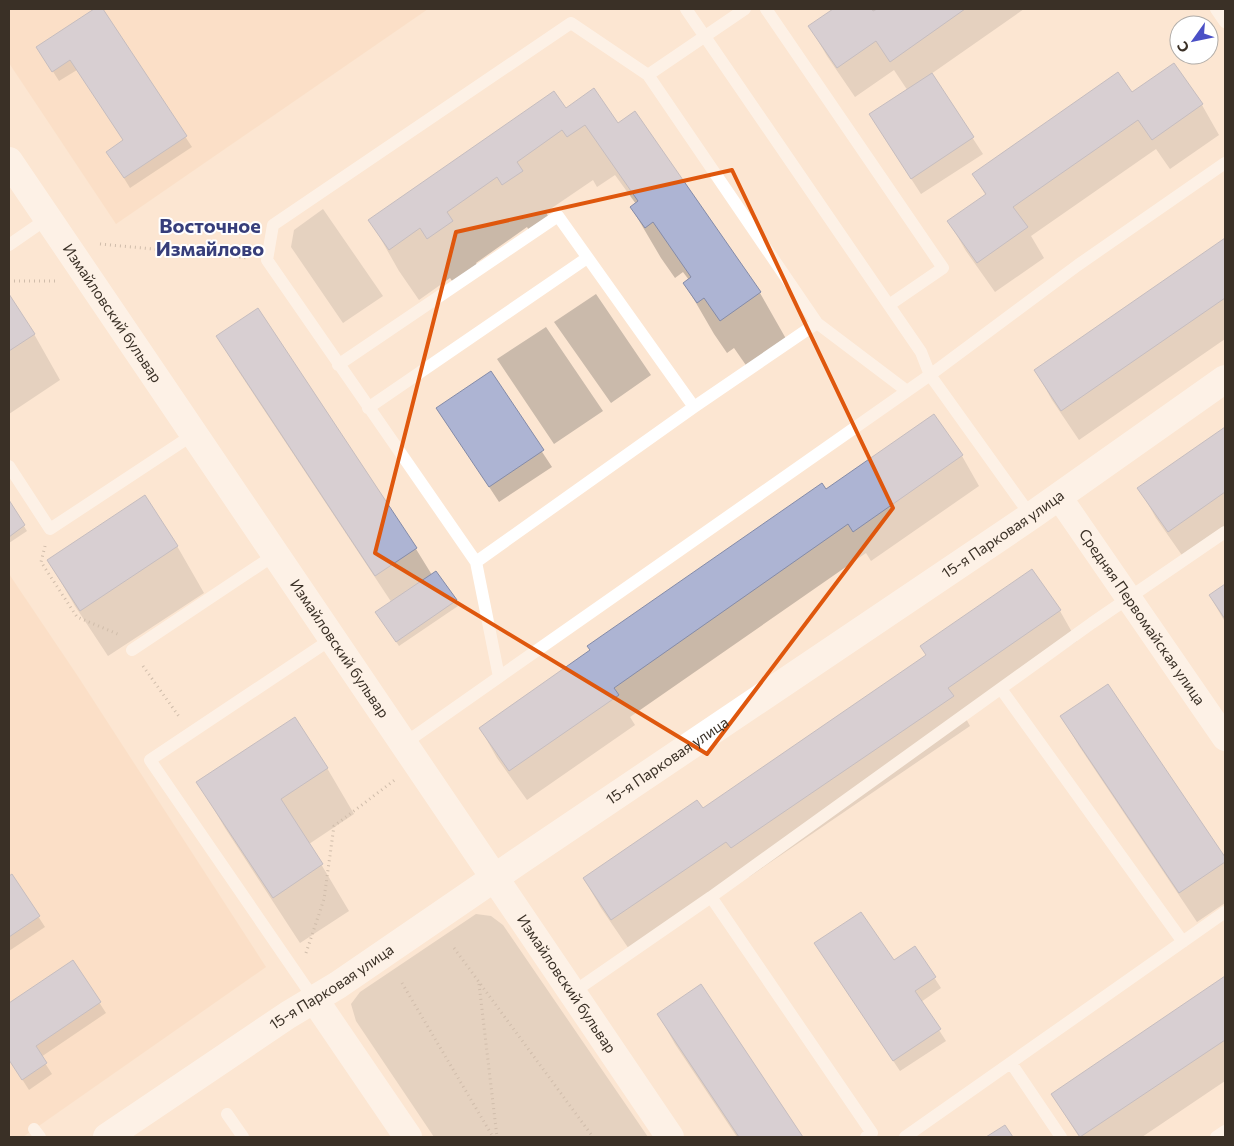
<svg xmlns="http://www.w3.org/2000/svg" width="1234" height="1146" font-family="Commissioner,sans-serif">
<rect width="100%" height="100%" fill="#fce6d2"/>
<path fill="#fad8ba" d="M9 9H428L116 224 9 63Z
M9 574 77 675 266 967 23 1137H9Z"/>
<path fill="#cabaab" d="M323 209 383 296 343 323 291 247 294 230Z
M596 294 651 375 611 403 554 322Z
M546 327 603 411 554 444 497 359Z
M476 914 491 916 503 925 648 1137H434L356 1021 351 1004 360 992Z"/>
<path fill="#0003" d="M96 9H101L192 147 130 188 114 162 124 141 77 70 59 81 38 48Z
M835 9H870L873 13 879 9H1024L931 74 983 154 921 194 880 131 908 91 894 70 855 97 827 56 810 27Z
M1173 64 1202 105 1219 135 1170 169 1156 149 1031 236 1044 258 995 292 966 251 949 222 986 196 974 175 1132 94Z
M566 110 618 125 635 113 760 293 789 344 750 371 734 348 727 353 714 334 685 284 689 280 683 272 675 278 661 258 631 207 636 204 615 175 597 187 593 180 546 212 551 222 532 235 527 227 476 263 481 272 457 288 450 278 419 300 399 271 370 220Z
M1225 240V339L1079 440 1052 400 1035 370Z
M9 297 34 334 60 380 9 414Z
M257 310 416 549 432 575 458 606 399 646 380 618 392 603 235 366 218 337Z
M490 373 552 467 499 502 438 409Z
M934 416 962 456 979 486 871 561 866 553 630 717 635 725 527 800 497 758 480 728Z
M1225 428V533L1186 561 1156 518 1139 488Z
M9 502 27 531 9 543Z
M177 546 204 593 108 656 75 606 48 560Z
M1032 570 1060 611 1077 641 965 717 970 726 749 877 744 870 629 949 601 908 584 879 703 810 927 656Z
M1225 585V622L1210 596Z
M1108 686 1225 859V903L1197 922 1079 746 1062 717Z
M327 768 354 814 309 844 349 911 300 943 225 828 198 782Z
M12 876 45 927 9 951V878Z
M915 948 941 988 921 1002 946 1041 900 1071 822 954 893 962Z
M73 962 106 1013 41 1057 52 1074 29 1090 9 1059V1004Z
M1225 978V1081L1142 1137H1079L1052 1094Z
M701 986 802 1137H737L675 1044 658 1014Z"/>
<path fill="#adb4d3" stroke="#848ba8" d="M94 9H103L187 136 124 178 106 152 123 140 70 60 52 72 36 47Z
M833 9H872L873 11 877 9H965L890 62 876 41 837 68 808 26Z
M1174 63 1203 104 1152 140 1138 120 1013 207 1028 227 977 263 947 221 986 194 972 174 1118 72 1132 92Z
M932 73 974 137 911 179 869 114Z
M594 88 618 123 635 111 761 292 720 321 704 298 697 303 683 283 691 277 653 222 645 228 630 207 638 201 585 125 567 137 562 130 517 162 523 171 502 185 497 177 447 212 453 221 427 239 420 228 389 250 368 220 554 91 566 108Z
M1225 238V298L1061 411 1034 370Z
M9 294 35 334 9 351Z
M258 308 417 548 375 576 216 336Z
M491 371 544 450 489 487 436 408Z
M934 414 963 455 853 532 848 524 614 688 619 695 509 771 479 728 590 650 587 646 822 483 826 489Z
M1225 427V492L1168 532 1137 488Z
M145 495 178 546 80 611 47 560Z
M9 500 25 525 9 537Z
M1032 569 1061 610 948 688 954 696 731 848 726 842 611 920 583 878 697 800 703 808 926 655 920 646Z
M436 571 457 600 396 642 375 612Z
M1225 584V619L1209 595Z
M1108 684 1225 857V862L1179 893 1060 716Z
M295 717 328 768 281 799 323 864 273 898 196 782Z
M12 874 40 916 9 937V876Z
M861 912 894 960 915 946 936 977 915 991 941 1029 893 1061 814 943Z
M73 960 101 1002 36 1046 47 1063 22 1080 9 1060V1003Z
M1225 976V1040L1080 1137 1051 1094Z
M701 984 803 1137H739L657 1014Z
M1005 1125 1013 1137H986Z"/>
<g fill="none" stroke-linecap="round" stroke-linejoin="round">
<path stroke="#9c8c7d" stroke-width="3" stroke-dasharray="1 4" stroke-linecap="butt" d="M100 244 249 258
M9 281H56
M45 546 41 562 77 617 120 635
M143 666 180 718
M454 948 593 1137
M306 953 324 899 334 826 396 779
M402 983 493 1137
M479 984 497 1137"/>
<path stroke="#fff" stroke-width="12" d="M686 9 921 352 930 375 1078 265 1225 163
M766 9 943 268 889 305
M1216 9 1225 22
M648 75 745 9
M9 245 48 218
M817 323 907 391
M338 365 558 216 694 407
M368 408 587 258
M9 466 50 529 194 434
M132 650 276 554
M499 677 930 375 1031 516
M1001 689 1183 942
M405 743 499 677 476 562 267 260 273 225 571 23 648 75 817 323 694 407 476 562
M711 897 1092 623 1225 532
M572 993 711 897 872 1133 866 1137
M314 999 150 760 333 638
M1011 1063 1061 1137
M227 1114 243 1137
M34 1129 40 1137
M905 1137 1225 912
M1216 1137 1225 1131"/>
<path stroke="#fff" stroke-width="26" id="s1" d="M1059 497 1225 738"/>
<g stroke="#fff" stroke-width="28">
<path id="s2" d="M9 161 670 1137"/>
<path d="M314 999 408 1137"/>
<path id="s3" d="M107 1137 288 1015 338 985 519 861 1031 516 1225 379"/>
</g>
</g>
<path d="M0 0H1234V1146H0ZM732 170 893 508 707 754 375 553 456 232Z" fill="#fce6d2" fill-opacity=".55" fill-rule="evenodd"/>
<path fill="none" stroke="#df570d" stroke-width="4" stroke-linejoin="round" d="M732 170 893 508 707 754 375 553 456 232Z"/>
<g text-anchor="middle" stroke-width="4" stroke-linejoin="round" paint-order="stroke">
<g font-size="15" fill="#3a3026" stroke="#fff">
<text dy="5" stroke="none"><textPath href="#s2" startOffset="184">Измайловский бульвар</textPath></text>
<text dy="5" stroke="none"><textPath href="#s3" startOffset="1080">15-я Парковая улица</textPath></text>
<text dy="5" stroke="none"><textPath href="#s1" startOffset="146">Средняя Первомайская улица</textPath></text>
<text dy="5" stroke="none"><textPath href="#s2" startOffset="589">Измайловский бульвар</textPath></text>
<text dy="5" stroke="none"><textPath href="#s3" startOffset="675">15-я Парковая улица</textPath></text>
<text dy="5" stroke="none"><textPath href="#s2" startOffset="994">Измайловский бульвар</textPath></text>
<text dy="5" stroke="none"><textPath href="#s3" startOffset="270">15-я Парковая улица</textPath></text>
</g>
<g font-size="20" font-weight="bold" fill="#373e7a" stroke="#fff">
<text x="210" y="233">Восточное<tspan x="210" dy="23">Измайлово</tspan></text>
</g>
</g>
<rect width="1234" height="1146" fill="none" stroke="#3a3026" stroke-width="20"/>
<g transform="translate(1194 40) rotate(237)"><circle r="24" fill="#ffffff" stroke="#b0aca8"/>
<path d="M0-4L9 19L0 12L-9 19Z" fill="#4a50c6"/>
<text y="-8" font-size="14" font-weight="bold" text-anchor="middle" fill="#3a3026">С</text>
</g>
</svg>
